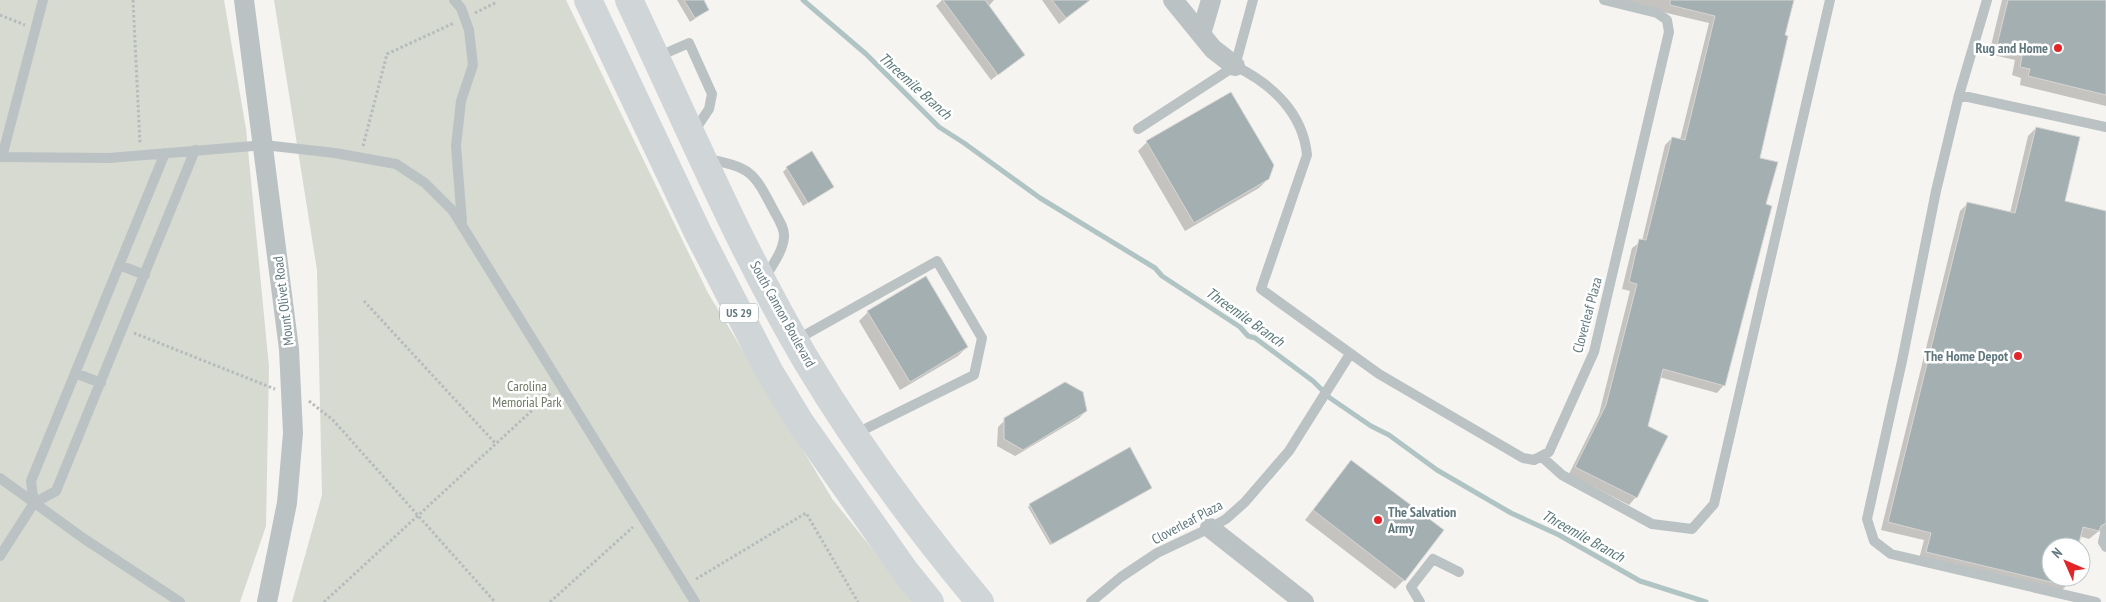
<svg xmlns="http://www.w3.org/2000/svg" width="2106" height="602" font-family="'PT Sans Narrow',sans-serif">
<rect width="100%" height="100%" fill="#f5f4f1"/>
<path fill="#d6dad1" d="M0 0H224L246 129 269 367 266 526 240 602H0Z
M274 0H566L708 293 833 500 915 602H292L322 495 317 270Z"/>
<path fill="#0003" d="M677 0H702L708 10 690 22Z
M942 0H994L988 7 1023 55 991 80 936 6Z
M1042 0H1090L1059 24Z
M1612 0H1793L1759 158 1764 205 1724 385 1717 393 1659 377 1647 427 1636 497 1629 505 1569 474 1599 414 1630 291 1622 289 1632 248 1642 241 1665 145 1672 138 1680 140 1709 23Z
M2002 0H2106V106L2020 85 2021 78 2012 75 2015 60 1989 54Z
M2036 128 2064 202 2106 212V543L2105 536 2099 531 2089 539 2079 536 2076 547H2051V577H2069L2067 585 2059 593 1919 559 1924 540 1881 530 1960 211 1968 203 2010 213 2028 136Z
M1147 142 1268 179 1259 188 1185 231 1138 151Z
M787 168 832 187 803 206 783 172Z
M926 277 967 347 958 356 900 390 859 321 868 312Z
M1086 411 1079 418 1015 456 997 446 998 427 1005 420Z
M1351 461 1404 580 1395 589 1305 520Z
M1149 489 1050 545 1028 507 1030 505Z"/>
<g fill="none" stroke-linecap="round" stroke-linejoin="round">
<path stroke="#b1c4c4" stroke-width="5" d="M803 0 866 54 939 127 964 143 1040 198 1155 268 1162 276 1240 327 1248 336 1255 338 1313 381 1330 398 1371 426 1389 435 1437 470 1511 513 1559 535 1640 581 1706 602"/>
</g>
<path fill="#a3afb1" stroke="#d7d6d4" d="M684 0H704L709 10 695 18Z
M943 0H985L1025 55 998 75Z
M1052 0H1090L1066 18Z
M1670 0H1794L1785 35 1788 36 1760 158 1778 162 1766 204 1772 206 1725 386 1663 369 1648 426 1668 436 1637 498 1575 467 1606 405 1637 284 1629 282 1639 239 1646 240 1672 137 1685 140 1715 16 1670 5Z
M2008 0H2106V95L2028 76 2030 69 2020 67 2023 51 1997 45Z
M1231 92 1274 165 1269 179 1194 223 1146 141Z
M2036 127 2080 137 2065 201 2106 211V523L2101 526 2099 531 2083 527 2078 547H2051V582L1926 552 1931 533 1888 522 1967 202 2015 213Z
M812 151 834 187 808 203 786 167Z
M926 276 968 347 910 382 867 311Z
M1065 382 1083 392 1087 411 1023 450 1004 439V418Z
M1130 447 1152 488 1052 544 1029 504Z
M1351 460 1444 530 1405 581 1313 510Z"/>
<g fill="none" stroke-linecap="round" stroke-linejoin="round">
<path stroke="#b6bbbc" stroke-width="3" stroke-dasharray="2.5 2.5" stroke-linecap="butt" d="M133 0 140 144
M475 13 497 2
M0 15 25 25
M363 146 387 54 454 23
M364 301 496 444
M134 333 275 389
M309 401 333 420 495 602
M696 579 806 513 858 602
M324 602 551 393
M550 602 633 527"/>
<path stroke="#bbc2c4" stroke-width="10" d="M454 0 461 8 469 30 473 65 461 101 456 146 462 222
M1987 0 1959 95 1936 191 1902 361 1867 519 1874 541 1891 554 2096 602
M657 57 689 43 712 94 709 109 693 133
M1235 66C1272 84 1303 113 1307 155L1261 289 1379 374 1523 458 1534 460 1549 452 1594 352 1669 32 1667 20 1657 13 1604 0
M1235 66 1253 0
M1959 95 2106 127
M1138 129 1235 66
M0 157 109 158 264 145 335 153 396 164 425 183 453 211 695 602
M2 157 43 0
M708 159C751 168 753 171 773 209 777 217 785 228 784 237 783 252 771 267 764 279
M119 265 145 275
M796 340 937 261 982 338 974 375 855 434
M75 373 101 383
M1541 456 1562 475 1652 524 1692 529 1714 504 1830 0
M0 478 83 538 180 602
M34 503 31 481 165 153
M2106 530 2103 542 2106 547
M0 556 34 503 56 491 195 150
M1091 602 1121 577 1157 553 1210 528 1226 519 1245 502 1289 451 1350 354
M1420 602 1411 587 1433 559 1459 572"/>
<path stroke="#bbc2c4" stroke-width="20" d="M244 0 289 349 293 433 287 503 267 602
M1173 0 1213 49 1235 66
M1201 34 1211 0
M1210 528 1304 602"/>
<path stroke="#d0d6d8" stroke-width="28" d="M588 0 698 233 769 371 800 422 905 571 930 602
M629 0C686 120 738 245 806 360 857 445 916 526 980 602"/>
</g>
<g fill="#e32428" stroke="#fff" stroke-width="2">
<circle cx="2058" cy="48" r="5"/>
<circle cx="2018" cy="356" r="5"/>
<circle cx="1378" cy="520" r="5"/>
</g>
<g text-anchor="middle" stroke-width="5" stroke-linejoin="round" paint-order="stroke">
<rect fill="#fff" stroke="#90a0a4" stroke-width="1" x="720" y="303.5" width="38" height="19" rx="4"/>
<g font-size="12" font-weight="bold" fill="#60787d">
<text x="739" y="317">US 29</text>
</g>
<g font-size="14" font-weight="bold" fill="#60787d" stroke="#fff" text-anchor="end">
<text x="2048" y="53">Rug and Home</text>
<text x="2008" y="361">The Home Depot</text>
<text x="1388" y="517" text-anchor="start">The Salvation<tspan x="1388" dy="16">Army</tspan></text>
</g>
<g font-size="14" fill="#60787d" stroke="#fff">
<text transform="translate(283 301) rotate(-97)" y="5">Mount Olivet Road</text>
<text transform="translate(783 314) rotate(61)" y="5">South Cannon Boulevard</text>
<text transform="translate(1587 315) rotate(-75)" y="5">Cloverleaf Plaza</text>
<text transform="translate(1187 522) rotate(-28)" y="5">Cloverleaf Plaza</text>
</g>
<g font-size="14" fill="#6d7a63" stroke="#fff">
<text x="527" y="391">Carolina<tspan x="527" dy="16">Memorial Park</tspan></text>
</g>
<g font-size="15" font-style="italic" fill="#5a7878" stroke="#fff">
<text transform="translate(915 86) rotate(42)" y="5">Threemile Branch</text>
<text transform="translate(1245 317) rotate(35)" y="5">Threemile Branch</text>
<text transform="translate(1583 536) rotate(29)" y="5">Threemile Branch</text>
</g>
</g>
<g transform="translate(2066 562) rotate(315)"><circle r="24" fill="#ffffff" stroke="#bfc9cb"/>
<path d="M0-4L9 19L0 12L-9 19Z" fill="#e32428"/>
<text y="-8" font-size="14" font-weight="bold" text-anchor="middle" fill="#60787d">N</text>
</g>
</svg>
